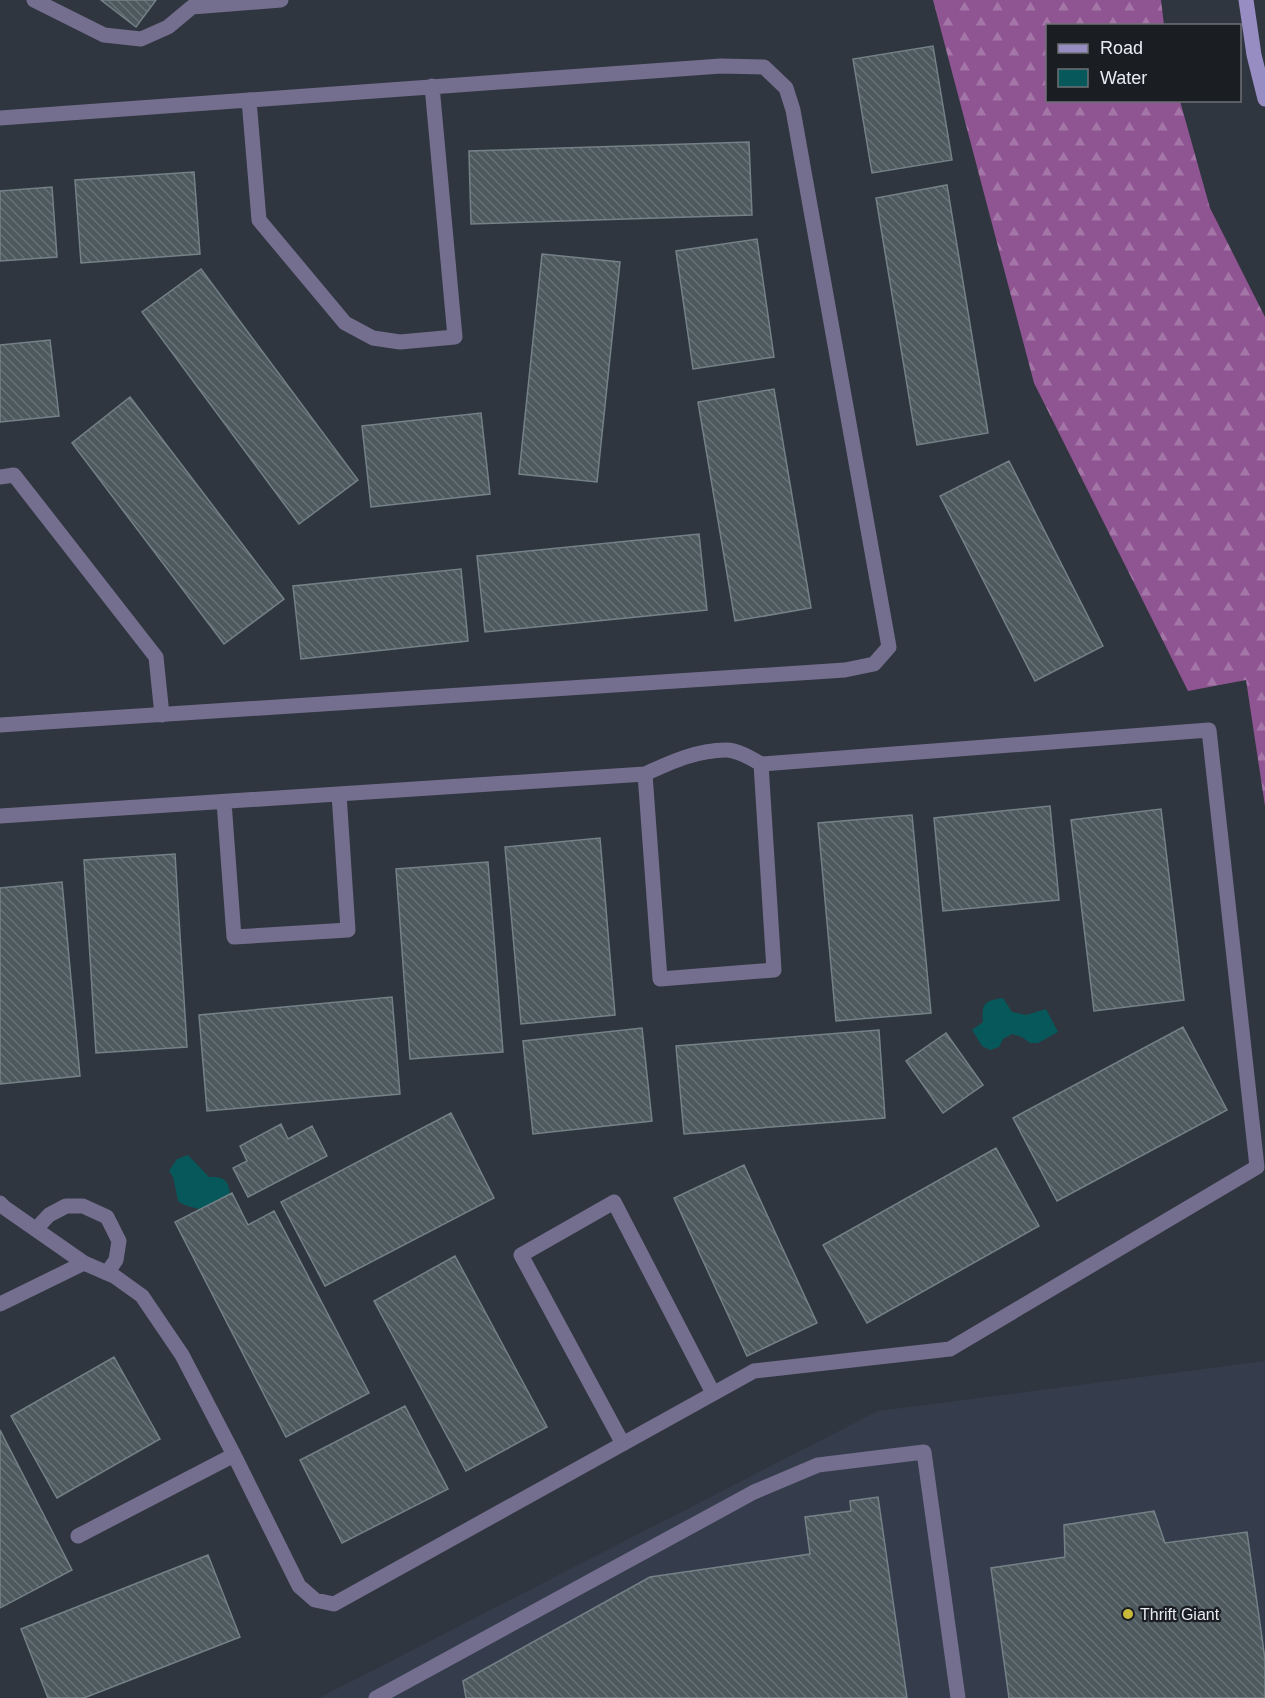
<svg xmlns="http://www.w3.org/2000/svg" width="1265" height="1698" font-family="Helvetica,sans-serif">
<defs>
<pattern id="forest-firs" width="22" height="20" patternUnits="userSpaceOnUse" patternTransform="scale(1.5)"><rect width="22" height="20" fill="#8f5492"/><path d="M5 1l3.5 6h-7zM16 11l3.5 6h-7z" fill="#a475a7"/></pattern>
<pattern id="building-back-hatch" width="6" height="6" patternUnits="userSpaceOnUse" patternTransform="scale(1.5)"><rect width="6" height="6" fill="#4d595f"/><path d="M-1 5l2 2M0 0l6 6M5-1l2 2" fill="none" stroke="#677176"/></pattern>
</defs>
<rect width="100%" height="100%" fill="#30363f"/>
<path fill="#353d4c" d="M1265 1361V1698H319L878 1411Z"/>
<path fill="url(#forest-firs)" d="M933 0H1161L1164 25 1048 26V100L1180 101 1210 208 1265 317V806L1246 680 1188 691 1034 383Z"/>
<path fill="#07585a" d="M1003 998 1012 1012 1026 1015 1046 1009 1058 1032 1038 1043H1030L1022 1037 1012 1034 1003 1039 999 1047 990 1050 982 1046 972 1030 983 1022C981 1004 985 1000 1003 998Z
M188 1155 209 1177C227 1176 230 1183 230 1200L203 1211C194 1206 187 1208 178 1201L173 1177 169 1171 177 1159Z"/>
<path fill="url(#building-back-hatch)" stroke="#748187" stroke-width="1.5" d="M101 0H156L136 27Z
M933 46 952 160 872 173 853 59Z
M749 142 752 215 471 224 469 151Z
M194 172 200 254 81 263 75 180Z
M947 185 988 433 917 445 876 198Z
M52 187 57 257 0 261V191Z
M757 239 774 357 693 369 676 251Z
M542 254 620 262 597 482 519 474Z
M201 269 358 480 299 524 142 312Z
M50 340 59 416 0 422V345Z
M774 389 811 608 735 621 698 402Z
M130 397 284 599 224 644 72 443Z
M481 413 490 494 371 507 362 426Z
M1009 461 1103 646 1035 681 940 496Z
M699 534 707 610 485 632 477 556Z
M461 569 468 641 301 659 293 586Z
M1050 806 1059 900 943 911 934 818Z
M1161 809 1184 1000 1094 1011 1071 820Z
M912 815 931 1013 836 1021 818 823Z
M600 838 615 1015 521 1024 505 847Z
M175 854 187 1047 96 1053 84 860Z
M488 862 503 1052 410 1059 396 869Z
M62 882 80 1076 0 1084V888Z
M392 997 400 1094 207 1111 199 1015Z
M1183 1027 1227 1110 1057 1201 1013 1118Z
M642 1028 652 1121 533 1134 523 1041Z
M879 1030 885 1118 684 1134 676 1046Z
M946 1033 983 1085 943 1113 906 1061Z
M451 1113 494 1198 325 1286 281 1202Z
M281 1124 288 1139 312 1126 327 1156 248 1197 233 1168 247 1161 240 1146Z
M996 1148 1039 1226 867 1323 823 1245Z
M744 1165 817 1323 747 1356 674 1198Z
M232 1193 248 1225 274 1211 369 1393 286 1437 175 1222Z
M455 1256 547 1427 466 1471 374 1301Z
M114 1357 160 1439 57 1498 11 1416Z
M405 1406 448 1489 342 1543 300 1460Z
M0 1430 72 1570 0 1608Z
M878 1497 907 1698H466L463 1681 650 1577 810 1554 805 1517 851 1511 850 1501Z
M1154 1511 1165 1543 1247 1532 1265 1659V1698H1009L991 1568 1065 1557 1064 1525Z
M208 1555 240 1637 84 1698H48L21 1629Z"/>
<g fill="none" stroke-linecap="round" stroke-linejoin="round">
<path stroke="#746e8f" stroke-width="15" d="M34 0 104 35 141 39 168 27 192 7 281 0
M249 100 259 220 345 323 373 338 400 342 455 337 432 86
M0 118 721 66 764 67 786 88 793 110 889 647 874 664 845 670 0 725
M0 477 14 475 156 657 162 715
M645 774 660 979 774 970 761 764
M224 802 234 937 348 930 339 794
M0 816 645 774C671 762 697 750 726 750 738 750 751 758 761 764L1209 730 1257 1167 950 1349 754 1371 334 1604 315 1600 299 1586 234 1455 182 1355 142 1296 114 1276 84 1263
M0 1203 5 1208 84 1263 0 1304
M36 1229 49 1215 66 1206H83L107 1217 119 1241 116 1260 107 1273
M623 1444 521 1255 614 1202 713 1393
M78 1536 234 1455
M376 1698 754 1492 818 1465 924 1452 958 1698"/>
<path stroke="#988dc2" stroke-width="15" d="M1246 0 1254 55 1265 99"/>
</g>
<circle fill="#caba3a" stroke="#1a1d21" stroke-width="2" cx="1128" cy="1614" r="6"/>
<g text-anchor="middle" stroke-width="4.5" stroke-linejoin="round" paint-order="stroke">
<g font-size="16" fill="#e9edf3" stroke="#1a1d21" text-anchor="start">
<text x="1140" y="1620">Thrift Giant</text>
</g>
</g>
<rect x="1046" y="24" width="195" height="78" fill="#1a1d21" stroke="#6d7075" stroke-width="1.5"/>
<rect x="1058" y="44" width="30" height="9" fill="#988dc2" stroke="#6d7075" stroke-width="1.5"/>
<text x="1100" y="54" font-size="18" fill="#e9edf3">Road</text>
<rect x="1058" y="69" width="30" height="18" fill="#07585a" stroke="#6d7075" stroke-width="1.5"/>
<text x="1100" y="84" font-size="18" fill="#e9edf3">Water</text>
</svg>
